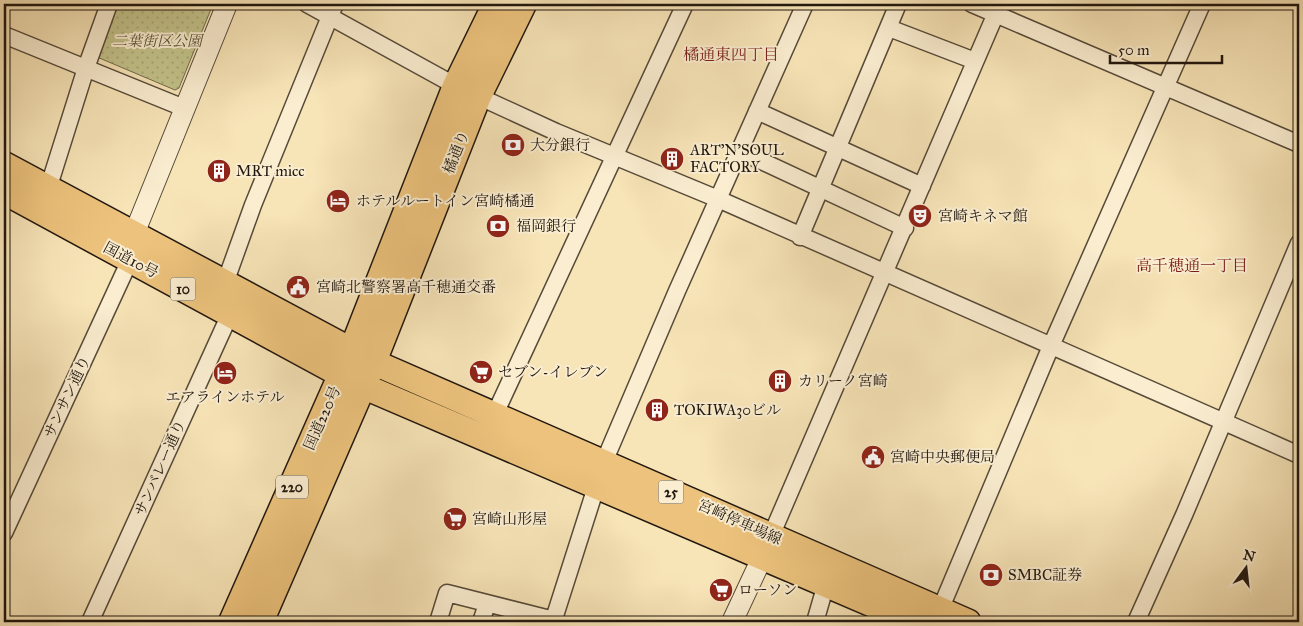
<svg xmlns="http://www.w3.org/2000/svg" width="1303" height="626" font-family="'IM FELL Great Primer','Noto Serif JP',serif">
<defs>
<pattern id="park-dots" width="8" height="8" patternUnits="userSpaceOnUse" patternTransform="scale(1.25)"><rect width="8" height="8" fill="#c3c28a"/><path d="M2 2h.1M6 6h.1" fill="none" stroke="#a7a676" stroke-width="1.8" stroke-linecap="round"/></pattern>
</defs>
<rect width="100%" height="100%" fill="#f7e4b7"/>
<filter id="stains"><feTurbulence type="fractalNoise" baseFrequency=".004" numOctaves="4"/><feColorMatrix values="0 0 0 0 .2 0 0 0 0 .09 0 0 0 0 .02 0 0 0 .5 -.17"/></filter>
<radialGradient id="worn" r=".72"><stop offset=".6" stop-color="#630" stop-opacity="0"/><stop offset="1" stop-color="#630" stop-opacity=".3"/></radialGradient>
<path fill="url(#park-dots)" stroke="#726c4c" d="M116 4H213L179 88 175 90 97 57Z"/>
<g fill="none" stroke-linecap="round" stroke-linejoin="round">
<g stroke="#564a39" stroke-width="19">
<path id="minor" d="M307 4 456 86 556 132 718 199 1299 455
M972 4 1299 144
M889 28 975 61
M4 35 184 108
M757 111 922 186
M740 151 905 228
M48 189 86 68 109 4
M800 237 898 4
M225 283 253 205 335 4
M494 416 685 4
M4 533 130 260
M771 536 1000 4
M90 622 230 314
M438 622 447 593 554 620
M481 622 487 604
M553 622 604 462 677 291 805 4
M815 622 826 584
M935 622 1051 346 1202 4
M1136 622 1184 515 1299 243"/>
</g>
<g stroke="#564a39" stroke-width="22">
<path id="tertiary" d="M134 234 227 4
M732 622 768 545"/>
</g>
<g stroke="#20170f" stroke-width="28">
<path id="primary" d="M373 362 968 622
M363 386 914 622"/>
</g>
<g stroke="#20170f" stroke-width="29">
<path id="trunk" d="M4 165 368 360
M4 191 356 382
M232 622 352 351 456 86 496 4
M260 622 373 362 478 96 523 4"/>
</g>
<use href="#minor" stroke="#faedd0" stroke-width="16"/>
<use href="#tertiary" stroke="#faedd0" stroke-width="20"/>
<use href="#primary" stroke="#ecc27c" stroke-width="25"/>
<use href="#trunk" stroke="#ecc27c" stroke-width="26"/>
</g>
<defs>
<g id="bank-disc" transform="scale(1.25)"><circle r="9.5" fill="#8f2418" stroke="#faedd0"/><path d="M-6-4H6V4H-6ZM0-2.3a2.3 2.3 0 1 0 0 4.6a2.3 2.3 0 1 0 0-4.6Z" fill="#fff"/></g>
<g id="building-disc" transform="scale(1.25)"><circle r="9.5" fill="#8f2418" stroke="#faedd0"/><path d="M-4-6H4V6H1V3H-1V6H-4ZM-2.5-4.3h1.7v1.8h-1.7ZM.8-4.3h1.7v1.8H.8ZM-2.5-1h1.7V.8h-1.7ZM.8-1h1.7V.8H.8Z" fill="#fff"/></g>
<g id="hotel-disc" transform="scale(1.25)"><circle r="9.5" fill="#8f2418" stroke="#faedd0"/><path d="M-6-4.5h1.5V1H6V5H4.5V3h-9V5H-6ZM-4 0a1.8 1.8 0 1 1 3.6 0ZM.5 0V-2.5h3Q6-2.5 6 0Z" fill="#fff"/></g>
<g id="theatre-disc" transform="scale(1.25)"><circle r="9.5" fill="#8f2418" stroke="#faedd0"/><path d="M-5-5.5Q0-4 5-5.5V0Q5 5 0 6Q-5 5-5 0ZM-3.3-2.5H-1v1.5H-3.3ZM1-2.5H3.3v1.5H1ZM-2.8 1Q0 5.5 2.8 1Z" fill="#fff"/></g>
<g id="civic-disc" transform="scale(1.25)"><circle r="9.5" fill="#8f2418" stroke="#faedd0"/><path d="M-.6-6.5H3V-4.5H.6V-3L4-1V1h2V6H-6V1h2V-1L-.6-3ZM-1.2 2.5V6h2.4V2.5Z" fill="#fff"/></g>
<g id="supermarket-disc" transform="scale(1.25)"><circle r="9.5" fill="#8f2418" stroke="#faedd0"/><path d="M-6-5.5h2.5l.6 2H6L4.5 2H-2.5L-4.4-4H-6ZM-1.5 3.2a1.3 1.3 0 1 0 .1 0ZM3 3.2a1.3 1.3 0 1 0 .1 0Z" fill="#fff"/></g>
</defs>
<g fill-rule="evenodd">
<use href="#bank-disc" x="513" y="145"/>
<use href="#building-disc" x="672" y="159"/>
<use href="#building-disc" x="219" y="171"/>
<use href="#hotel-disc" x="338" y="201"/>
<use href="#theatre-disc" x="920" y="216"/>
<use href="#bank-disc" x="498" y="226"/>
<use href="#civic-disc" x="298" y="287"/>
<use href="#supermarket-disc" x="481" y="372"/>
<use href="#hotel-disc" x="225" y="373"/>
<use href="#building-disc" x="780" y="381"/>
<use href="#building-disc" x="657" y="410"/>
<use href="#civic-disc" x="873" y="457"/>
<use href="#supermarket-disc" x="455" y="519"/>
<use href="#bank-disc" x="991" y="575"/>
<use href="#supermarket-disc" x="721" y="590"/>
</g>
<g text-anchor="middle" stroke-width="4" stroke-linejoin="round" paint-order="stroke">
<g fill="#faedd0" stroke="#615749" stroke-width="1">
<rect x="170.5" y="277.5" width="25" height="23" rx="4"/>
<rect x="276" y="475.5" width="32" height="23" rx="4"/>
<rect x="658.5" y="480.5" width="25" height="23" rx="4"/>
</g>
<g font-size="14" font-weight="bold" fill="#20170f">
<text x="183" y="294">10</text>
<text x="292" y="492">220</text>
<text x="671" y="497">25</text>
</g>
<g font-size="15" font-style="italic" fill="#59533a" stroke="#faedd0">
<text x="157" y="46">二葉街区公園</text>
</g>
<g font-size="15" fill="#20170f" stroke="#faedd0" text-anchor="start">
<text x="530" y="150">大分銀行</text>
<text x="690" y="155">ART'N'SOUL<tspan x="690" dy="17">FACTORY</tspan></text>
<text x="236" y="176">MRT micc</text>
<text x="356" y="206">ホテルルートイン宮崎橘通</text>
<text x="938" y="221">宮崎キネマ館</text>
<text x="516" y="231">福岡銀行</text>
<text x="316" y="292">宮崎北警察署高千穂通交番</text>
<text x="498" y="377">セブン-イレブン</text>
<text x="798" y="386">カリーノ宮崎</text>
<text x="225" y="402" text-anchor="middle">エアラインホテル</text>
<text x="674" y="415">TOKIWA30ビル</text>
<text x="890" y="462">宮崎中央郵便局</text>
<text x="472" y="524">宮崎山形屋</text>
<text x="1008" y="580">SMBC証券</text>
<text x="738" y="595">ローソン</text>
</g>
<g font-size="15" fill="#20170f" stroke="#faedd0">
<text transform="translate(456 152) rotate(-68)" y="5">橘通り</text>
<text transform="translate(131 260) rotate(28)" y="5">国道10号</text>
<text transform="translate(67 397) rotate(-65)" y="5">サンサン通り</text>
<text transform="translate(322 418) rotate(-66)" y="5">国道220号</text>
<text transform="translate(160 468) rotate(-66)" y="5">サンバレー通り</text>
<text transform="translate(740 522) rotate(24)" y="5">宮崎停車場線</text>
</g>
<g font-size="16" fill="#7a1f14" stroke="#faedd0">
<text x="731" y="60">橘通東四丁目</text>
<text x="1192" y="271">高千穂通一丁目</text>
</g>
</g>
<rect width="1303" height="626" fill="none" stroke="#f7e4b7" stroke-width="20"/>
<rect x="5" y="5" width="1293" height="616" fill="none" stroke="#20170f" stroke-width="2.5"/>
<rect x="10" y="10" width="1283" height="606" fill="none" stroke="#20170f"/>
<g transform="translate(1246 568) rotate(15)" stroke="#faedd0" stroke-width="4" paint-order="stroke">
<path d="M0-4L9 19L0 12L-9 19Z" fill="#20170f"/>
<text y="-8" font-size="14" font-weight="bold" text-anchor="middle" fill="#20170f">N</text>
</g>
<path d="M1110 55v8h112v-8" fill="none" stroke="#20170f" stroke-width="2.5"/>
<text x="1118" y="55" font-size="15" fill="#20170f" stroke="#faedd0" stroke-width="4" paint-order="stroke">50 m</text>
<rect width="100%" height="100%" filter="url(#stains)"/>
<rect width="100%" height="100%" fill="url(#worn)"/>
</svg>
